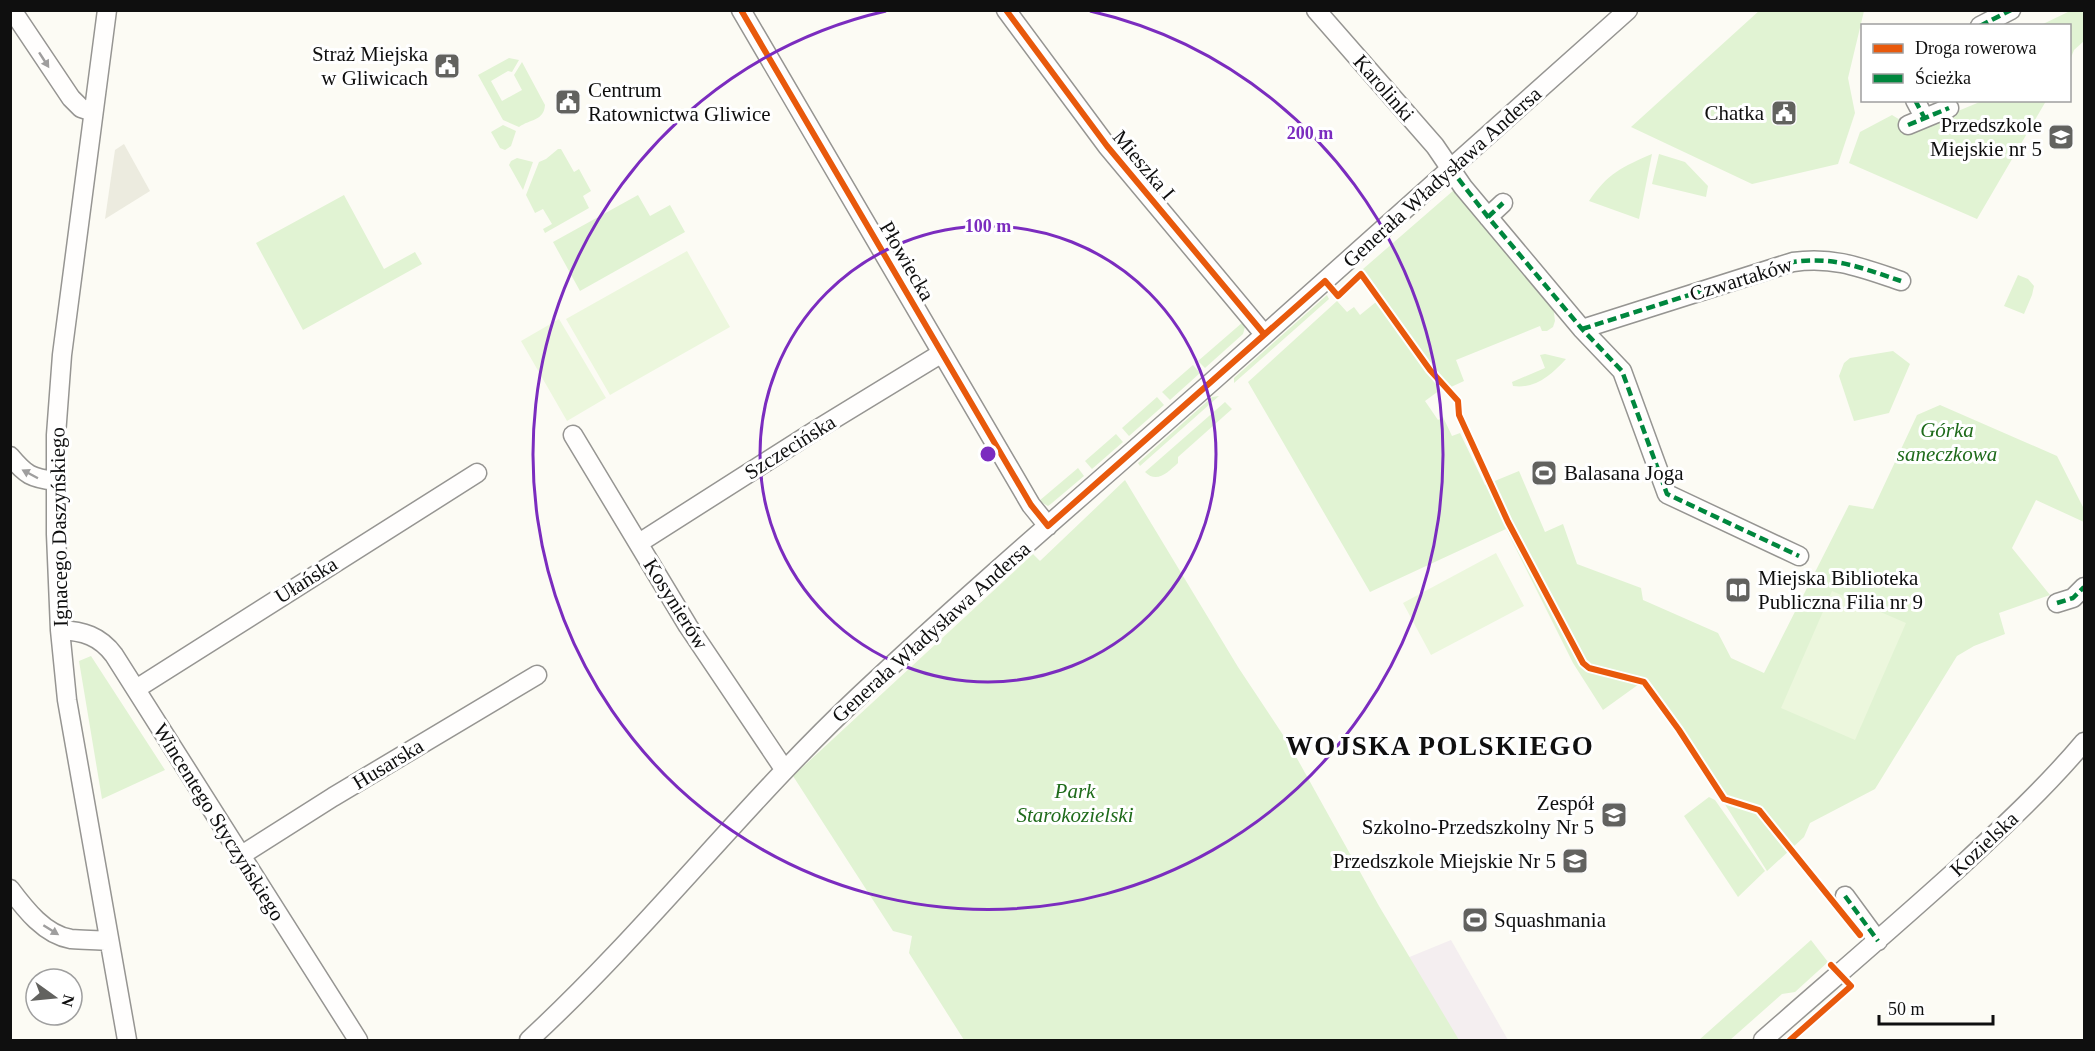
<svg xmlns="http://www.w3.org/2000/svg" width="2095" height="1051" font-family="Georgia,serif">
<rect width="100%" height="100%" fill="#fcfbf4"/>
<path fill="#f4eef0" d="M1451 940 1508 1040H1456L1407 958Z"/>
<path fill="#e1f3d3" d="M1760 10 1864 11 1848 78 1855 113 1838 164 1752 184 1631 127Z
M2070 11H2084V41L2074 50 2070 60V26L2041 25Z
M509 58 519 60 512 72 508 71 491 81 502 101 522 90 514 75 522 62 545 105C544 121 530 119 519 127L503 120 478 75Z
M1982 101H2046L1977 219 1849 163 1860 132 1892 115 1915 129Z
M503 125 516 131 511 146 505 150 500 148 491 132Z
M558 149H561L574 172 579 169 591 191 583 196 589 208 545 233 543 229 552 224 543 209 535 213 526 195 539 162 546 159Z
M1652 154 1639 219 1589 201C1608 173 1622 167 1652 154Z
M1659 154 1685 162 1708 186 1706 197 1652 184Z
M517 158 533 162 523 190 509 165 511 161Z
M1454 190 1553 305 1555 321 1553 327 1547 331H1542L1540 326 1456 360 1464 381 1451 387 1436 373 1363 269Z
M344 195 384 269 415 252 422 264 303 330 256 243Z
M638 195 650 216 670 205 685 232 580 291 553 242Z
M2018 275 2028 279 2034 286 2032 295 2024 314 2004 306Z
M1327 295 1329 299 1234 383V378Z
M1337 301 1347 312 1354 307 1360 315 1376 302 1440 390 1425 401 1438 420 1443 417 1452 436 1460 433 1485 485 1519 471 1545 532 1563 524 1577 564 1641 588 1643 600 1718 633 1731 658 1764 673 1849 505 1873 509 1917 415 1940 405 2057 456 2084 509V522L2036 500 2012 548 2050 595 1999 613 2005 634 1974 646 1957 656 1875 789 1810 823 1804 837 1767 871 1646 679 1603 710 1573 663 1506 529 1370 592 1248 382Z
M1243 322 1245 327 1243 334 1205 368 1198 361Z
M1893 351 1910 364 1889 413 1854 421 1839 376 1844 363 1850 358Z
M1545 354 1566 359C1551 375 1536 389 1513 386L1512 382 1545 368 1540 355Z
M1193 365 1200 373 1170 400 1162 392Z
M1219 396 1140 466 1138 463 1212 397Z
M1157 397 1164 405 1129 436 1122 428Z
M1225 402 1232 409 1178 457V463C1168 472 1157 484 1145 472Z
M1116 434 1123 442 1092 469 1085 461Z
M1078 468 1084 476 1052 503 1048 506 1039 501Z
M1125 480 1238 667 1289 744 1379 906 1459 1040H964L909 953 912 936 893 931 793 776 1033 554 1040 561Z
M91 656 165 770 102 799 79 661Z
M1709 797 1715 800 1765 871 1738 897 1684 816Z
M1811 940 1828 962 1795 992 1782 994 1730 1040H1699Z"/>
<path fill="#ecf7dd" d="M687 251 730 327 610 395 566 319Z
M559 319 606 398 567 421 521 341Z
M1496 553 1524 606 1431 655 1403 603Z
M1832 591 1906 623 1855 740 1781 708Z"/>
<path fill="#ecebdf" d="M124 144 150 191 105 219 115 150Z"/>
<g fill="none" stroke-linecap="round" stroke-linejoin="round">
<g stroke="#969592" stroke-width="21">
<path id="minor" d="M12 10 71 98 81 108 93 112
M107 10 62 355 56 435V534L60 630 67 700 127 1040
M741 10 1031 505 1048 526
M1006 10 1107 146 1264 334
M1316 10 1435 146 1463 187 1582 329 1622 371 1667 494 1799 556
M1980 26 2011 10
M1915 100 1924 117
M1908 125 1949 108
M1488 217 1503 203
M1582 329 1793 262C1834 256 1862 268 1901 281
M573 435 688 626 784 769
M10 456C26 475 31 478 55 481
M639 543 816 430 942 353
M2057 603 2073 598 2084 587
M60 630C83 631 100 636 114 655L358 1040
M136 689 477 473
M240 856 333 797 537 675
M10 889C25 909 45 935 71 939 84 940 97 940 109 941
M1845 896 1878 941
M529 1040C646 932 743 805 859 696 975 587 1096 484 1215 379 1353 257 1490 133 1628 10
M1763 1040C1829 982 1896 925 1962 865 2005 825 2047 786 2084 742"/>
</g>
<use href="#minor" stroke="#fffefd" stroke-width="18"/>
<path stroke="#00873e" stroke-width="4.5" stroke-dasharray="9 4.5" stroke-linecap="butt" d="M1980 26 2011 10
M1915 100 1924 117
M1908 125 1949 108
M1450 168 1488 217 1582 329 1622 371 1667 494 1799 556
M1488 217 1503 203
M1582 329 1793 262C1834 256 1862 268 1901 281
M2057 603 2073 598 2084 587
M1845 896 1878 941"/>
<g stroke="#fff" stroke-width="10">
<path id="cycleway" d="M741 10 1031 505 1048 526 1325 281 1338 296 1361 274 1430 370 1458 401 1459 415 1508 522 1583 663 1589 668 1644 682 1679 730 1724 799 1759 810 1860 935
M1006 10 1107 146 1264 334
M1790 1040 1851 986 1831 965"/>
</g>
<use href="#cycleway" stroke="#e8590c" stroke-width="6"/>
</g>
<defs><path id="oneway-solid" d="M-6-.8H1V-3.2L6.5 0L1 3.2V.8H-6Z" transform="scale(1.5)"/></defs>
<g fill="#9f9e9e">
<use href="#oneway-solid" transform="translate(44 60) rotate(57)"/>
<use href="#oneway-solid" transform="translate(30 474) rotate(-152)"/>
<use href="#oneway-solid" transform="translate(51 930) rotate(32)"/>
</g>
<g fill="none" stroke="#7b2cbf" stroke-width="3">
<circle cx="988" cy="454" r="228"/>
<path d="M1090 11A455 455 0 1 1 886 11"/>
</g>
<defs>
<g id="civic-square" transform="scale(1.35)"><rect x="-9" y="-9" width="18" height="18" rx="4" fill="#62625f" stroke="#fff"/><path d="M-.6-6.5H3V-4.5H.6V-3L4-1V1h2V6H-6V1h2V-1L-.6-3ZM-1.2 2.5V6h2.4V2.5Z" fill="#fff"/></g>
<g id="school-square" transform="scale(1.35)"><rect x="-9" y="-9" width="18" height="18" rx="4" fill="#62625f" stroke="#fff"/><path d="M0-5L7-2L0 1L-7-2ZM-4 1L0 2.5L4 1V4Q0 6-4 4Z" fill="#fff"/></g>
<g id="stadium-square" transform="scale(1.35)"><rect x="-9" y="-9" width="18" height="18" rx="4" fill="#62625f" stroke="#fff"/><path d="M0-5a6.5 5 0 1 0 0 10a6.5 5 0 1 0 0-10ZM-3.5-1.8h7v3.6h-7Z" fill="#fff"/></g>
<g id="library-square" transform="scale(1.35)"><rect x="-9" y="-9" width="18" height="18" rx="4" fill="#62625f" stroke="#fff"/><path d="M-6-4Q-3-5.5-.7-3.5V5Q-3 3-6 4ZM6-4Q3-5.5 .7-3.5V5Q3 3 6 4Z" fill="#fff"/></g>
</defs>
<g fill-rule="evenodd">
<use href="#civic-square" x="447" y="66"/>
<use href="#civic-square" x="568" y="102"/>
<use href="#civic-square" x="1784" y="113"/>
<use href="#school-square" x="2061" y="137"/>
<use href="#stadium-square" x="1544" y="473"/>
<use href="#library-square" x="1738" y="590"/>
<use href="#school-square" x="1614" y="815"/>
<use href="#school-square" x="1575" y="861"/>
<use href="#stadium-square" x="1475" y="920"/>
</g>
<g text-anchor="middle" stroke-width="6" stroke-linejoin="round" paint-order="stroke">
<g font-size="21" fill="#0f0f0f" stroke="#fff" text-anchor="end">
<text x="428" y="61">Straż Miejska<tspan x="428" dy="24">w Gliwicach</tspan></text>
<text x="588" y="97" text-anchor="start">Centrum<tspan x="588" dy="24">Ratownictwa Gliwice</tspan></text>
<text x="1764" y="120">Chatka</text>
<text x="2042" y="132">Przedszkole<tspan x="2042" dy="24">Miejskie nr 5</tspan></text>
<text x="1564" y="480" text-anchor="start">Balasana Joga</text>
<text x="1758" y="585" text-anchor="start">Miejska Biblioteka<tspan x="1758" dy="24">Publiczna Filia nr 9</tspan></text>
<text x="1594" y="810">Zespół<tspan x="1594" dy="24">Szkolno-Przedszkolny Nr 5</tspan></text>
<text x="1556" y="868">Przedszkole Miejskie Nr 5</text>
<text x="1494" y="927" text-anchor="start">Squashmania</text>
</g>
<g font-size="21" fill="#0f0f0f" stroke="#fff">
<text transform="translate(1384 88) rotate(49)" y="7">Karolinki</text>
<text transform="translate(1144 165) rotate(50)" y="7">Mieszka I</text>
<text transform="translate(1442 177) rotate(-42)" y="7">Generała Władysława Andersa</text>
<text transform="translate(907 261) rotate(60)" y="7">Płowiecka</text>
<text transform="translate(1741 279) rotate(-17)" y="7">Czwartaków</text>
<text transform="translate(790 447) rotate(-32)" y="7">Szczecińska</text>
<text transform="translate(59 527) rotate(-91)" y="7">Ignacego Daszyńskiego</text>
<text transform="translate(306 580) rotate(-32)" y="7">Ułańska</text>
<text transform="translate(676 604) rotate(58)" y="7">Kosynierów</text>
<text transform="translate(931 632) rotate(-42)" y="7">Generała Władysława Andersa</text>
<text transform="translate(388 764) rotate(-31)" y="7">Husarska</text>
<text transform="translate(219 822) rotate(58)" y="7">Wincentego Styczyńskiego</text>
<text transform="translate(1984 844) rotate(-43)" y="7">Kozielska</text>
</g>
<g font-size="21" font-style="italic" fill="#1f6b1b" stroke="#fff">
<text x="1947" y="437">Górka<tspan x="1947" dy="24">saneczkowa</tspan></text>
<text x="1075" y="798">Park<tspan x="1075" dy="24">Starokozielski</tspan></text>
</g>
<g font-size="27" font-weight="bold" letter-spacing="1.5" fill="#0f0f0f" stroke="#fff">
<text x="1440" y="755">WOJSKA POLSKIEGO</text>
</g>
</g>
<circle cx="988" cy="454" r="9" fill="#7b2cbf" stroke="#fff" stroke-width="3"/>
<g font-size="18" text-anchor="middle" font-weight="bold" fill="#7b2cbf" stroke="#fff" stroke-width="6" stroke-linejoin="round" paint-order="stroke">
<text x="1310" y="139">200 m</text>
<text x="988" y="232">100 m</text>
</g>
<rect width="2095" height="1051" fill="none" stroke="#0f0f0f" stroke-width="24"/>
<rect x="1861" y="24" width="210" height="78" fill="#ffffff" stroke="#9f9f9f" stroke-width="1.5"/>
<rect x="1873" y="44" width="30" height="9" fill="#e8590c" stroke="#9f9f9f" stroke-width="1.5"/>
<text x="1915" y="54" font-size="18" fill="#0f0f0f">Droga rowerowa</text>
<rect x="1873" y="74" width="30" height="9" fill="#00873e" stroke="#9f9f9f" stroke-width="1.5"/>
<text x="1915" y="84" font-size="18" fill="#0f0f0f">Ścieżka</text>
<g transform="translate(54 997) rotate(105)"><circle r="28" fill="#ffffff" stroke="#9f9f9f" stroke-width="1.5"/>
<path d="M0-4.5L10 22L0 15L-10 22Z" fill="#62625f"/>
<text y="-9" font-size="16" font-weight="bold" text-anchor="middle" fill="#0f0f0f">N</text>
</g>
<path d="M1879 1015v9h114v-9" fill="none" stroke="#0f0f0f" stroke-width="3"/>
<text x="1888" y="1015" font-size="18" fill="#0f0f0f" stroke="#ffffff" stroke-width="4.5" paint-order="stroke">50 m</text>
</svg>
